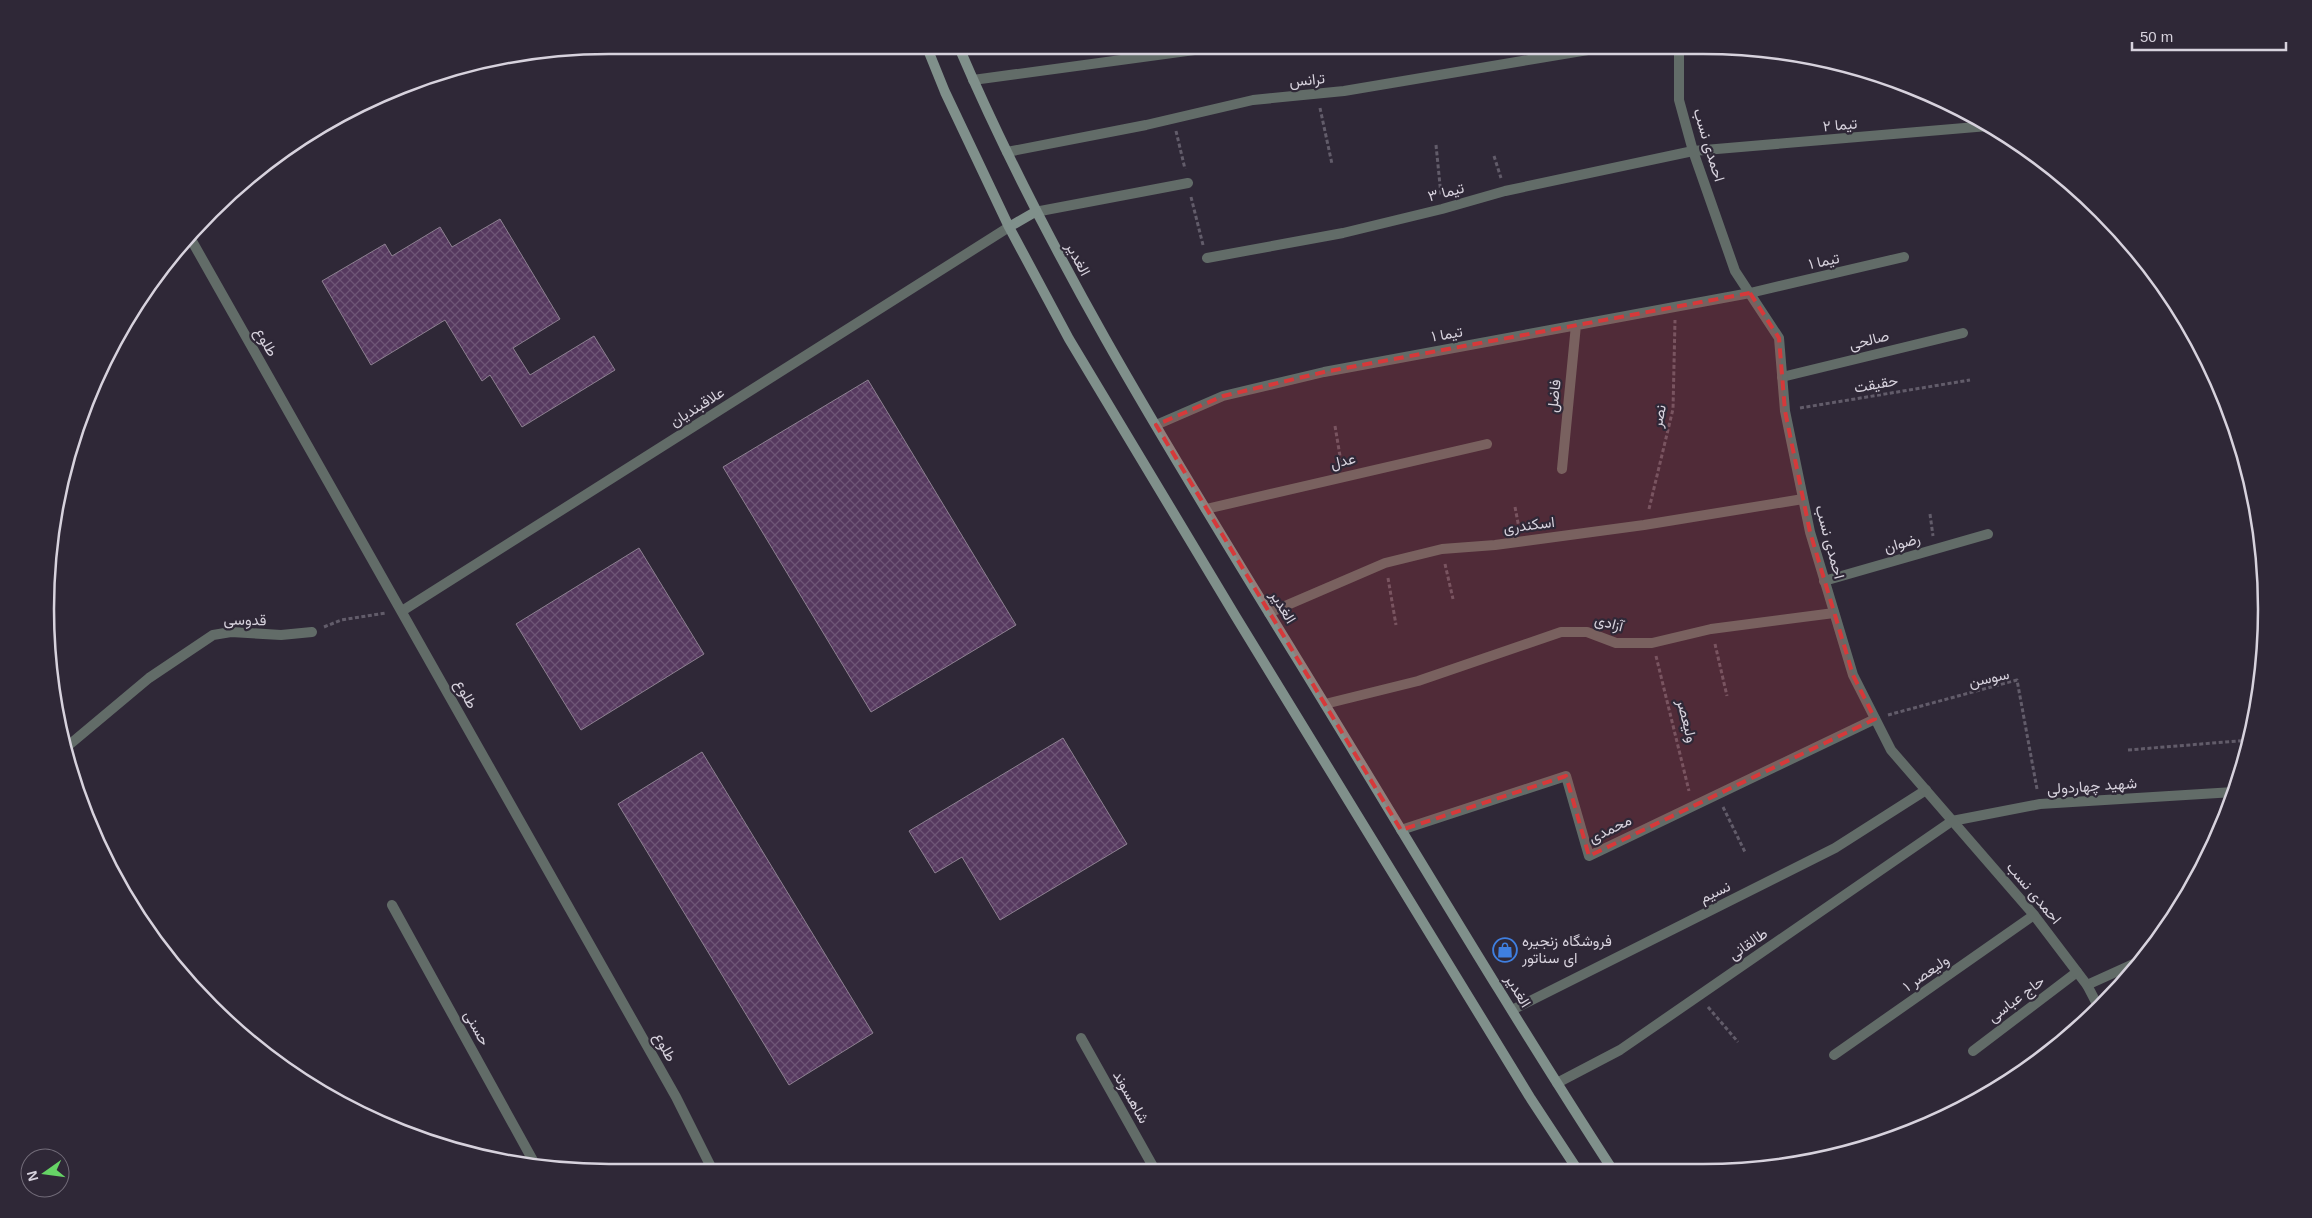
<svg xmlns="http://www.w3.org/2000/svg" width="2312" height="1218" font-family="Helvetica,Vazirmatn,sans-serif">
<defs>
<pattern id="building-cross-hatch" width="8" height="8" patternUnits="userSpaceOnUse" patternTransform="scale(1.25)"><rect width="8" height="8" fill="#56395f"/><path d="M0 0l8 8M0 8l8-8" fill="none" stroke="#6e5576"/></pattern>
</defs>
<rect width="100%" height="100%" fill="#2f2837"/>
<path fill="url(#building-cross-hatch)" stroke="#8d8091" d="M500 219 560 319 513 348 530 375 594 336 615 370 522 427 490 375 482 381 445 320 371 365 322 281 385 244 392 256 440 227 452 247Z
M868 380 1016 625 871 712 723 467Z
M639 548 704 654 581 730 516 624Z
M1063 738 1127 844 1000 920 962 857 935 873 909 831Z
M702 752 873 1033 789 1085 618 804Z"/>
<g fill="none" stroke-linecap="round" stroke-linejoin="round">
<path stroke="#625c6a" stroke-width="3" stroke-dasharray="4 2.5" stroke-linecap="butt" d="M1320 108 1332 164
M1176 131 1185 169
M1436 145 1441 195
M1494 156 1501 178
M1191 197 1203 245
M1800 408 1970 380
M1335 426 1341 462
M1515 507 1519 528
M1649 509 1673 409 1675 320
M1930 514 1933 536
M1445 564 1453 599
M1388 578 1396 625
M324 627 341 620 386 613
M1715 644 1727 696
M1656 656 1689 791
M1888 715 2017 680 2037 789
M2128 750 2250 740
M1723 807 1745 852
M1708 1007 1738 1042"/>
<path stroke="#626c68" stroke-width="10" d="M973 80 1224 46
M1007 152 1146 125 1253 100 1344 91 1612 46
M1035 212 1188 183
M188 234 676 1097 713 1171
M1207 258 1343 233 1442 209 1505 191 1693 151 1988 126
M1782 377 1963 333
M1156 425 1223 396 1324 372 1750 293 1904 257
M1562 469 1576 325
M1206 509 1487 444
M1824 581 1988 534
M402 611 1009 227
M1269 613 1385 563 1442 549 1495 545 1644 525 1803 499
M1325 704 1418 681 1561 632H1587L1616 643H1652L1711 629 1834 613
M63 750 149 678 213 635 231 632 281 635 312 632
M1401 830 1566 776 1589 856 1875 719
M392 905 536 1166
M2087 985 2140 961
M1512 1010 1835 848 1926 790
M1081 1038 1155 1170
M1973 1051 2077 972
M1834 1055 2034 915
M1557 1083 1620 1050 1952 821 2040 804 2234 792"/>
<path stroke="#626c68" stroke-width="10" d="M1679 46V100L1693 151 1735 271 1779 338 1785 411 1810 532 1853 675 1891 750 2034 915 2087 985 2098 1006"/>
<path stroke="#80908b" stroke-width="10" d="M926 45 945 92 1009 227 1069 339 1236 617 1531 1099 1577 1169
M958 45C1050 260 1174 458 1296 657 1401 828 1503 1001 1612 1169
M1009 227 1035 212"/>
</g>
<path fill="#d6393a" fill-opacity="0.2" stroke="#d6393a" stroke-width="4" stroke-dasharray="10 6" stroke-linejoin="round" d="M1750 293 1779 338 1785 411 1810 532 1853 675 1875 719 1589 856 1566 776 1401 830 1156 425 1223 396 1324 372Z"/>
<defs>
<g id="shop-ring" transform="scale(1.25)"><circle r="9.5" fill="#2f2837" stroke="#3f7fe0" stroke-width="1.5"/><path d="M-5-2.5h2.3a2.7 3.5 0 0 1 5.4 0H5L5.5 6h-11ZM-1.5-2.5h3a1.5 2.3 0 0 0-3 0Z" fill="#3f7fe0"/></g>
</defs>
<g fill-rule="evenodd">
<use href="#shop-ring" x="1505" y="950"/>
</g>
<g text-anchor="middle" stroke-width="4.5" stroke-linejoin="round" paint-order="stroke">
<g font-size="15" fill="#d7d2dd" stroke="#2f2837">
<text transform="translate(1307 80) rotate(-6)" y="5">ترانس</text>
<text transform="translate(1840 125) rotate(-5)" y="5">تیما ۲</text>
<text transform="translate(1709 145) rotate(73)" y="5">احمدی نسب</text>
<text transform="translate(1446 192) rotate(-15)" y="5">تیما ۳</text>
<text transform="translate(1078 259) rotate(62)" y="5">الغدیر</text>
<text transform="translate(1824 261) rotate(-13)" y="5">۱ تیما</text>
<text transform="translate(1447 334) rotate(-10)" y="5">تیما ۱</text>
<text transform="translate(1869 340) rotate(-14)" y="5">صالحی</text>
<text transform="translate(266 342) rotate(60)" y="5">طلوع</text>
<text transform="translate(1876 384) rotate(-10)" y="5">حقیقت</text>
<text transform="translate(1554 396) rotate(-84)" y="5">فاضل</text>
<text transform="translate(697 407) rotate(-32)" y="5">علاقبندیان</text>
<text transform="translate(1659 416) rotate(-79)" y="5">نصر</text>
<text transform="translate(1343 461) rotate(-13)" y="5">عدل</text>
<text transform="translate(1529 525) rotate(-7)" y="5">اسکندری</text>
<text transform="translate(1830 542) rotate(75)" y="5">احمدی نسب</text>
<text transform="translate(1902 543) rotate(-16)" y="5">رضوان</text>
<text transform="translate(1283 607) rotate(59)" y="5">الغدیر</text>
<text transform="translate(245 620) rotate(1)" y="5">قدوسی</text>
<text transform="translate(1609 623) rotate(15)" y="5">آزادی</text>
<text transform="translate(1989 678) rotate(-12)" y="5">سوسن</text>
<text transform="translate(466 694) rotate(61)" y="5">طلوع</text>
<text transform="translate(1687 721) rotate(76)" y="5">ولیعصر</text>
<text transform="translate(2092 786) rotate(-4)" y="5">شهید چهاردولی</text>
<text transform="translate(1610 829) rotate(-26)" y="5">محمدی</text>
<text transform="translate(1715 892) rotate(-26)" y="5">نسیم</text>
<text transform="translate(2034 893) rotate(50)" y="5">احمدی نسب</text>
<text transform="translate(1748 944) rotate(-35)" y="5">طالقانی</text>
<text transform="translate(1926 973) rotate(-35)" y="5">ولیعصر ۱</text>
<text transform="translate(1518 991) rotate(59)" y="5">الغدیر</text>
<text transform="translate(2016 999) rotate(-37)" y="5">حاج عباسی</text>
<text transform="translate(477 1028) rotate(61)" y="5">حسنی</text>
<text transform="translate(665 1047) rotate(61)" y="5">طلوع</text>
<text transform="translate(1131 1097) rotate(61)" y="5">شاهسوند</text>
</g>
<g font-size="15" fill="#d7d2dd" stroke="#2f2837" text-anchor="start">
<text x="1522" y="946">فروشگاه زنجیره<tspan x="1522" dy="17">ای سناتور</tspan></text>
</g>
</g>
<path d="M0 0H2312V1218H0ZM609 54H1703A555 555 0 0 1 2258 609V609A555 555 0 0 1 1703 1164H609A555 555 0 0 1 54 609V609A555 555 0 0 1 609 54Z" fill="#2f2837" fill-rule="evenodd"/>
<path fill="none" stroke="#d7d2dd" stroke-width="2.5" d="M609 54H1703A555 555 0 0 1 2258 609V609A555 555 0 0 1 1703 1164H609A555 555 0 0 1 54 609V609A555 555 0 0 1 609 54Z"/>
<g transform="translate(45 1173) rotate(256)"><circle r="24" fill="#2f2837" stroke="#726c79"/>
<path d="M0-4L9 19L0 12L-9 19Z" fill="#66d466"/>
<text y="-8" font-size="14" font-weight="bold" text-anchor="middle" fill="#d7d2dd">N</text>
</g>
<path d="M2132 42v8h154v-8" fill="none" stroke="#d7d2dd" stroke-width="2.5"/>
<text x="2140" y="42" font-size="15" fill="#d7d2dd" stroke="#2f2837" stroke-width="4" paint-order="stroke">50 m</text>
</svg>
